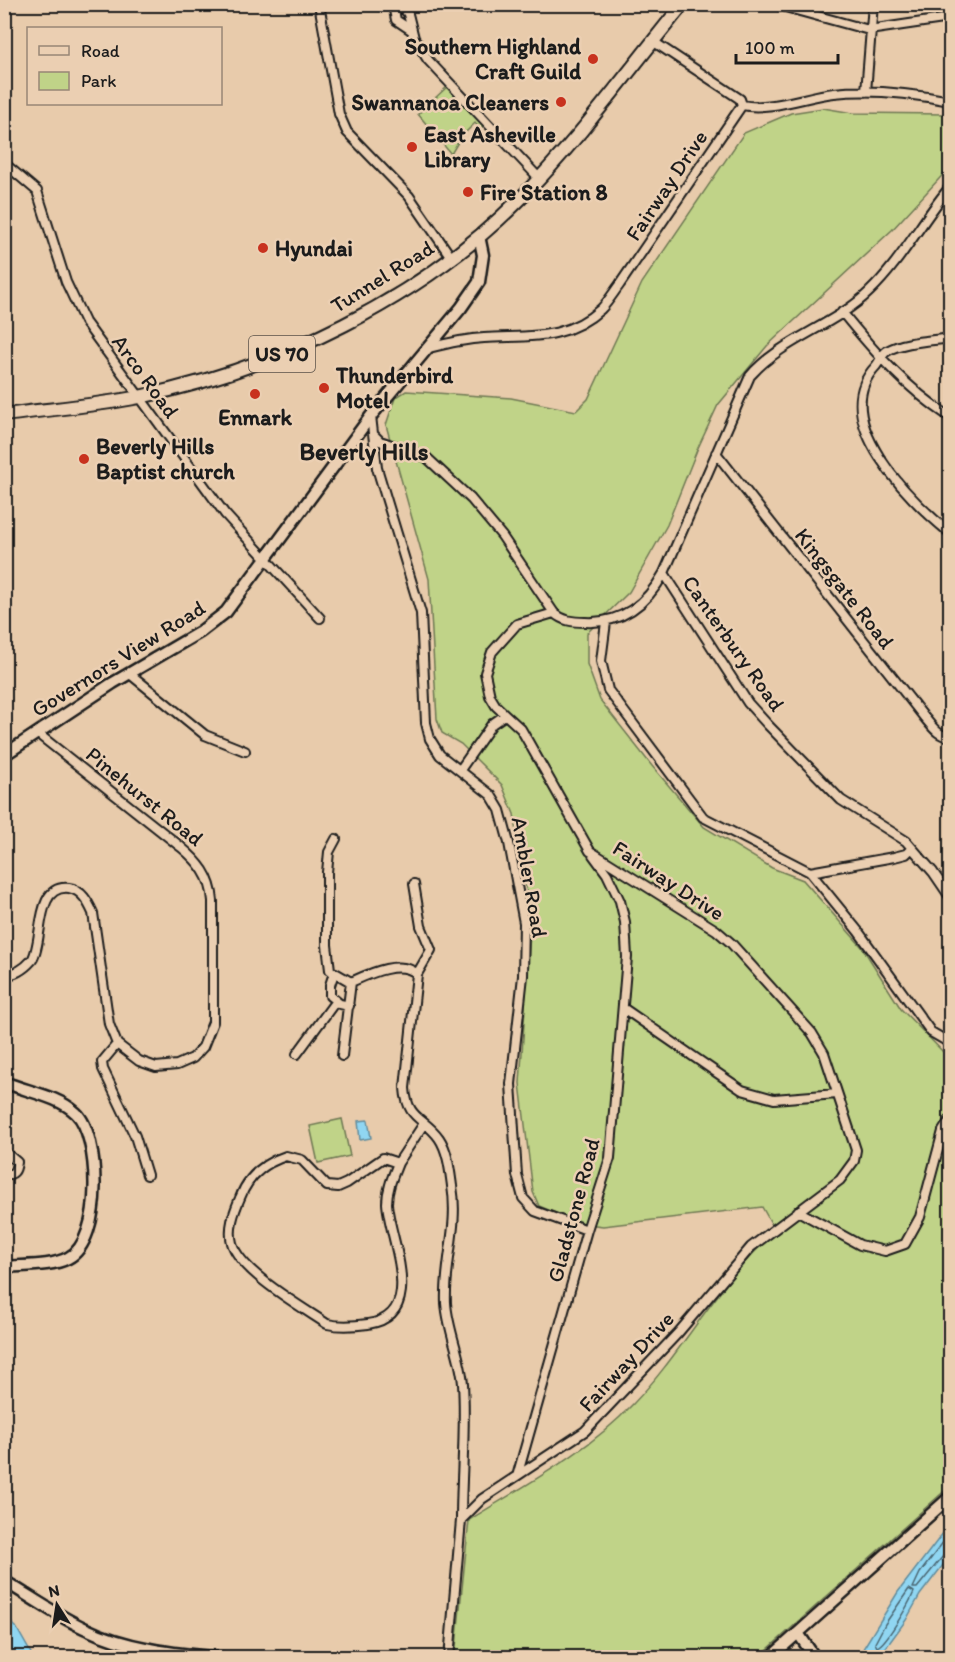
<svg xmlns="http://www.w3.org/2000/svg" width="955" height="1662" font-family="Itim,sans-serif">
<rect width="100%" height="100%" fill="#e8cbab"/>
<filter id="ink" filterUnits="userSpaceOnUse"><feTurbulence type="fractalNoise" baseFrequency=".0167" numOctaves="2"/><feDisplacementMap in="SourceGraphic" scale="12" xChannelSelector="R" yChannelSelector="G"/><feConvolveMatrix kernelMatrix="1 2 1 2 8 2 1 2 1" color-interpolation-filters="sRGB"/></filter>
<g filter="url(#ink)">
<path fill="#c0d388" stroke="#6e7852" stroke-width="1.5" d="M448 86 484 125 480 129 475 123 461 137 451 154 418 114Z
M823 108 853 113 946 114 950 118V167L892 230 767 346 718 405 697 450 667 525 629 592 587 633V664L600 700 652 766 704 827 772 868 803 880 862 947 901 1009 950 1059V1486L759 1657H455L469 1520C525 1485 587 1453 633 1404 685 1350 718 1281 776 1232L762 1207 603 1226 580 1223 539 1206 533 1192 520 1083 531 918 514 814 502 785 461 744 442 733 437 719 429 579 386 425 395 398 406 391 511 398 576 411 588 399 642 283 744 133 791 113Z
M342 1119 350 1156 318 1163 310 1126Z"/>
<path fill="#90d6f2" stroke="#628c9c" stroke-width="1.5" d="M368 1120 371 1138 360 1140 358 1121Z
M950 1524V1556L920 1595 906 1620 879 1657H858L898 1592Z
M4 1616 16 1627 33 1657H15L5 1640Z"/>
<g fill="none" stroke-linecap="round" stroke-linejoin="round">
<path stroke="#4a6672" stroke-width="1.5" d="M950 1533 920 1573 913 1588H917L944 1555 950 1553
M909 1589 914 1592C909 1604 886 1644 877 1647L875 1643 885 1624Z"/>
<g stroke="#1c1c1c" stroke-width="12">
<path id="street" d="M319 4 339 114 347 132 409 196 451 257
M774 4 869 30 950 18
M411 30 396 20 394 10 396 7 404 8 408 14 414 38 428 60 539 178
M654 42 740 99 742 105
M866 92 873 4
M4 163 37 191 66 282 85 322 225 514 320 618
M842 312C875 353 906 388 950 417
M950 338C932 341 904 341 887 351 882 354 880 361 876 366 826 419 911 501 950 533
M429 348C448 343 465 339 484 338 527 335 565 342 601 309 608 302 614 292 620 284L742 105C770 111 806 96 834 93 872 89 914 94 950 101
M371 416 377 468 421 613 426 723 430 739 440 755 491 795 500 810 509 843 524 923 523 976 511 1084 517 1175 523 1198 535 1211 587 1230
M373 434 380 441 426 457 471 499 502 536 554 613
M716 453 924 717C931 725 939 738 950 736
M664 573 748 703 768 725 841 800 906 841 933 872 950 897
M606 622 601 661 608 690 703 817 810 872 858 931 931 1032 950 1043
M130 674 205 735 245 751
M460 770 492 724 505 715
M336 839 329 852 327 872V945L330 970 351 982
M810 872 894 857 906 854 912 848
M414 884 421 926 431 950 417 974 405 1088C407 1120 424 1117 439 1138 448 1151 450 1171 452 1186 459 1226 444 1263 446 1303 448 1331 461 1357 463 1384 466 1428 461 1475 461 1520
M334 973 330 985V996L340 1004 349 1006
M4 975C15 975 25 968 32 960 44 942 34 884 69 888 82 890 88 902 93 913L109 1024 117 1044 139 1061 156 1067 177 1065 193 1058 203 1047 213 1022V901C211 876 199 862 181 847L37 733
M623 1008 742 1090 774 1099 837 1094
M117 1044 102 1062 103 1069 135 1136 147 1175
M297 1054 335 1002
M342 1056 351 982C369 974 400 959 417 974
M4 1151 17 1162C16 1171 14 1175 4 1175
M286 1156 302 1160 327 1186 338 1187 347 1183 383 1158 398 1163C393 1176 387 1189 387 1203 389 1239 428 1315 368 1324 354 1326 341 1327 327 1324 302 1307 240 1272 232 1243 228 1228 234 1212 240 1198 248 1176 264 1163 286 1156Z
M398 1163 423 1125
M798 1211 860 1245 885 1251 905 1244 920 1217 943 1131 950 1120
M518 1473 587 1230 610 1158 627 957 625 922 620 901 607 874 593 855
M449 1658 461 1520 482 1499 585 1431 678 1333 751 1247 840 1180 854 1161 856 1150 824 1053 812 1033 731 943 716 930 590 851 521 729 496 706 490 696 485 673 492 652 517 624 554 613C563 621 573 622 585 622 621 624 647 604 664 573L750 376C782 339 834 326 869 292 901 262 922 220 950 187"/>
</g>
<g stroke="#1c1c1c" stroke-width="15">
<path id="secondary" d="M4 755 113 683 200 632 226 612 371 416 461 308 479 282 483 255 479 236
M4 1082C28 1092 58 1096 76 1113 100 1135 104 1240 68 1258 51 1267 23 1265 4 1267
M4 1581C31 1597 56 1615 84 1628 127 1649 176 1654 223 1658
M798 1633 815 1658
M770 1658 950 1497"/>
</g>
<g stroke="#1c1c1c" stroke-width="16">
<path id="primary" d="M4 415C49 409 95 406 139 397 276 369 421 299 520 199 580 138 629 70 683 4"/>
</g>
<use href="#street" stroke="#ebcfb2" stroke-width="8"/>
<use href="#secondary" stroke="#ebcfb2" stroke-width="10"/>
<use href="#primary" stroke="#ebcfb2" stroke-width="12"/>
</g>
</g>
<g fill="#c8321e" stroke="#ebcfb2" stroke-width="2">
<circle cx="593" cy="59" r="6"/>
<circle cx="561" cy="102" r="6"/>
<circle cx="412" cy="147" r="6"/>
<circle cx="468" cy="192" r="6"/>
<circle cx="263" cy="248" r="6"/>
<circle cx="324" cy="388" r="6"/>
<circle cx="255" cy="394" r="6"/>
<circle cx="84" cy="459" r="6"/>
</g>
<g text-anchor="middle" stroke-width="5" stroke-linejoin="round" paint-order="stroke">
<rect fill="#ebcfb2" stroke="#5a5249" stroke-width="1.5" x="249" y="336" width="66" height="36" rx="4.5"/>
<g font-size="21" font-weight="bold" fill="#1c1c1c">
<text x="282" y="361">US 70</text>
</g>
<g font-size="22" font-weight="bold" fill="#1c1c1c" stroke="#ebcfb2" text-anchor="start">
<text x="581" y="54" text-anchor="end">Southern Highland<tspan x="581" dy="25">Craft Guild</tspan></text>
<text x="549" y="110" text-anchor="end">Swannanoa Cleaners</text>
<text x="424" y="142">East Asheville<tspan x="424" dy="25">Library</tspan></text>
<text x="480" y="200">Fire Station 8</text>
<text x="275" y="256">Hyundai</text>
<text x="336" y="383">Thunderbird<tspan x="336" dy="25">Motel</tspan></text>
<text x="255" y="425" text-anchor="middle">Enmark</text>
<text x="96" y="454">Beverly Hills<tspan x="96" dy="25">Baptist church</tspan></text>
</g>
<g font-size="22" fill="#1c1c1c" stroke="#ebcfb2">
<text transform="translate(666 185) rotate(-56)" y="8">Fairway Drive</text>
<text transform="translate(382 276) rotate(-32)" y="8">Tunnel Road</text>
<text transform="translate(146 376) rotate(54)" y="8">Arco Road</text>
<text transform="translate(845 588) rotate(52)" y="8">Kingsgate Road</text>
<text transform="translate(734 643) rotate(55)" y="8">Canterbury Road</text>
<text transform="translate(118 658) rotate(-32)" y="8">Governors View Road</text>
<text transform="translate(145 796) rotate(39)" y="8">Pinehurst Road</text>
<text transform="translate(530 877) rotate(80)" y="8">Ambler Road</text>
<text transform="translate(669 880) rotate(33)" y="8">Fairway Drive</text>
<text transform="translate(573 1210) rotate(-75)" y="8">Gladstone Road</text>
<text transform="translate(626 1361) rotate(-47)" y="8">Fairway Drive</text>
</g>
<g font-size="24" font-weight="bold" fill="#1c1c1c" stroke="#ebcfb2">
<text x="364" y="460">Beverly Hills</text>
</g>
</g>
<rect width="955" height="1662" fill="none" stroke="#ebcfb2" stroke-width="24"/>
<rect x="12" y="12" width="931" height="1638" fill="none" stroke="#1c1c1c" stroke-width="2" filter="url(#ink)"/>
<rect x="27" y="27" width="195" height="78" fill="#ebcfb2" stroke="#988776" stroke-width="1.5"/>
<rect x="39" y="46" width="30" height="9" fill="#ebcfb2" stroke="#988776" stroke-width="1.5"/>
<text x="81" y="57" font-size="18" fill="#1c1c1c">Road</text>
<rect x="39" y="72" width="30" height="18" fill="#c0d388" stroke="#988776" stroke-width="1.5"/>
<text x="81" y="87" font-size="18" fill="#1c1c1c">Park</text>
<g transform="translate(57 1605) rotate(348)" stroke="#ebcfb2" stroke-width="4.5" paint-order="stroke">
<path d="M0-4.5L10 22L0 15L-10 22Z" fill="#1c1c1c"/>
<text y="-9" font-size="16" font-weight="bold" text-anchor="middle" fill="#1c1c1c">N</text>
</g>
<path d="M736 54v9h102v-9" fill="none" stroke="#1c1c1c" stroke-width="3"/>
<text x="745" y="54" font-size="18" fill="#1c1c1c" stroke="#ebcfb2" stroke-width="4.5" paint-order="stroke">100 m</text>
</svg>
